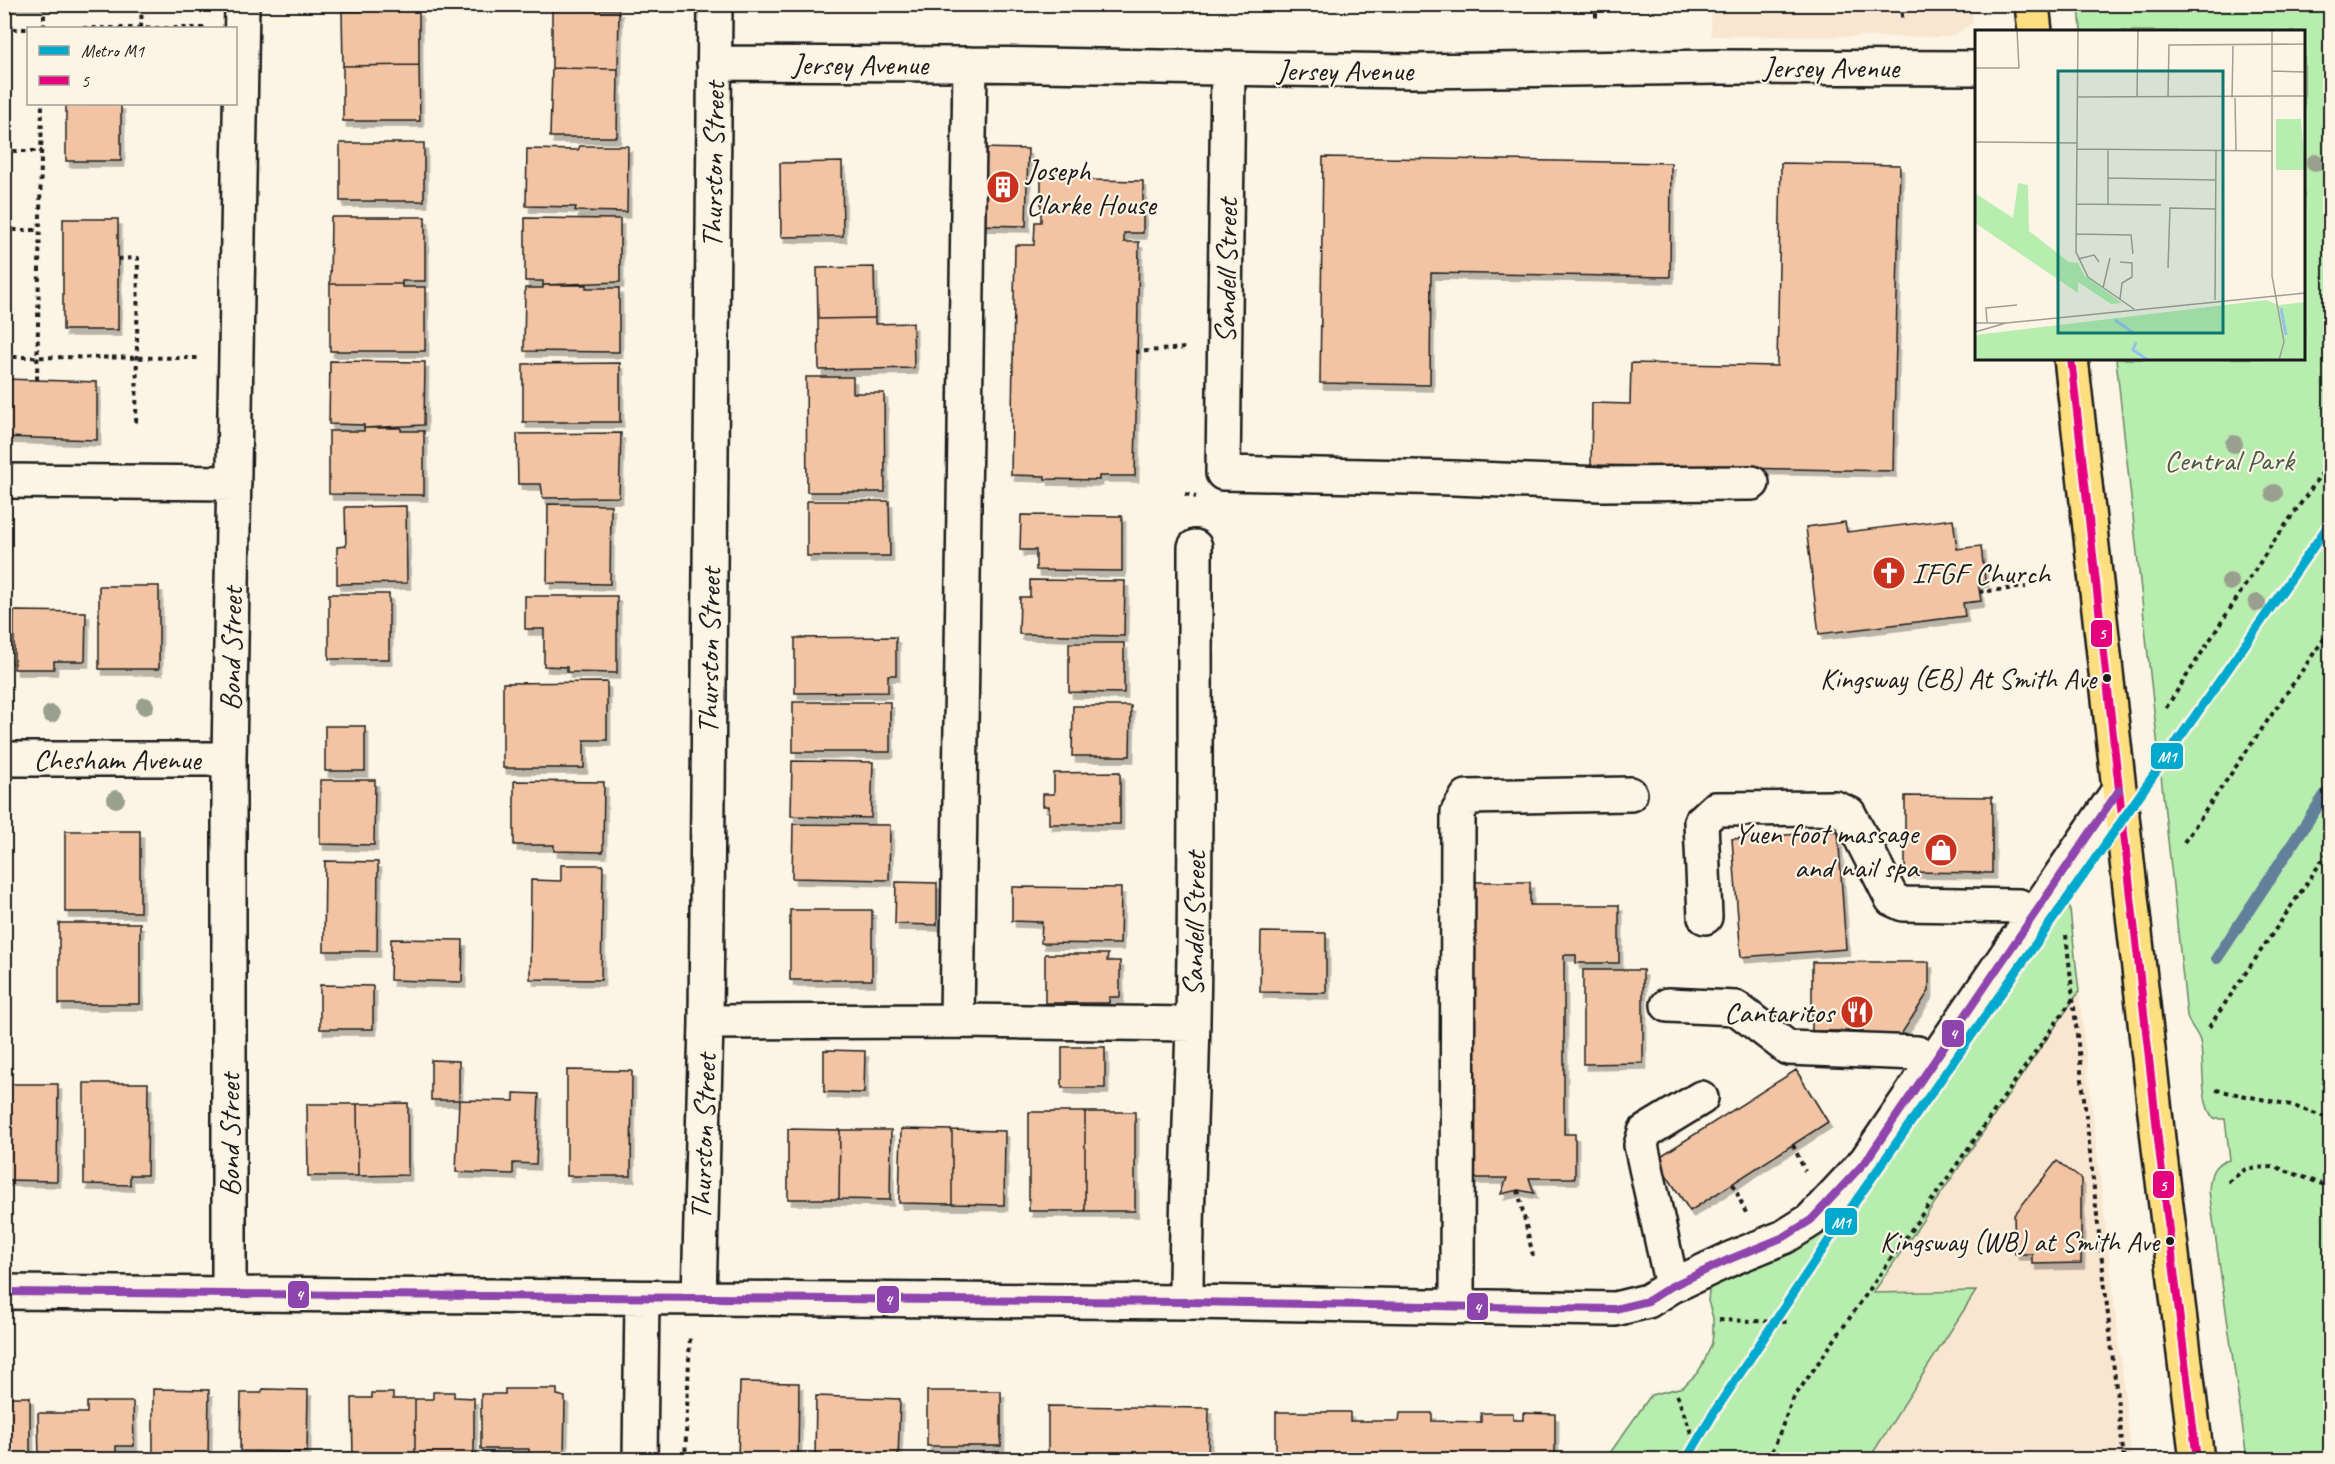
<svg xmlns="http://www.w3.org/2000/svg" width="2335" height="1464" font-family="Caveat,sans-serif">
<defs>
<filter id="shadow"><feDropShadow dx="3.5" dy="6" stdDeviation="0" flood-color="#0004"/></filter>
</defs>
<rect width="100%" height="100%" fill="#fcf5e5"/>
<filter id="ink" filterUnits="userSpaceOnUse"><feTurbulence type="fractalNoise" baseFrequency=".0167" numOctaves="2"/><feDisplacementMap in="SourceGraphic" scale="12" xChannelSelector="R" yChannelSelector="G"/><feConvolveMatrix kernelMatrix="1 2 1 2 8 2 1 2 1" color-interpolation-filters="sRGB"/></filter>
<g filter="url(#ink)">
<path fill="#f9e6d1" d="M1973 4 1972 23 1955 35 1942 37 1711 36V5Z
M2079 992 2132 1459 1869 1460 1976 1291 1873 1294Z"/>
<path fill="#b7edae" stroke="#6a8465" stroke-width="1.5" d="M2079 5H2330V1459H2247L2209 1191C2210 1176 2212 1162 2230 1160L2225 1119H2214C2199 1103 2205 1062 2200 1041 2197 1031 2189 1025 2187 1016L2116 359 2304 358V32L2081 31Z
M2065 898 2069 901 2079 992 1873 1293 1976 1291 1869 1459 1605 1460 1651 1395 1683 1387 1698 1372 1704 1362 1712 1343 1713 1332V1318L1708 1301 1709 1290 1716 1280C1755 1267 1794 1254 1826 1228Z"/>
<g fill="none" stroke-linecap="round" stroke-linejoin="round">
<path stroke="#63809a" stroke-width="12" d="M2217 958 2325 795 2330 790"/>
</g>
<path fill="#f3c4a3" stroke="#1c1c1c" stroke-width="1.5" filter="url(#shadow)" d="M4 4H98V6L4 5Z
M552 9 619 10 618 69 552 68Z
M419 10V65L343 66 342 11Z
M419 65 420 121H343V66Z
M552 68 618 69 617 137H550Z
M66 104H121V161H66Z
M340 143H424V201H340Z
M580 146H628L627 212 575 211 576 207 526 206 527 149 578 150Z
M980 148 1028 149 1026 226 978 225Z
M1323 157 1671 163 1670 277 1431 273 1430 385 1320 383Z
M842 162 843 236 781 237 780 163Z
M1781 163 1900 165 1893 471 1591 465 1592 403 1630 404 1631 363 1777 366Z
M1041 172H1088V180L1143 181V233H1124V242H1139L1135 476H1099V480L1045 479V476L1011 475 1015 245H1034L1035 222H1041Z
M331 217H425V281H402V284H330Z
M525 218 620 219V282L543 285V281H525Z
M63 219H118V330H63Z
M874 267 875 318 818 319 817 268Z
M330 284H402V287H425V351H330Z
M543 285H586V288H619V352L524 351 525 288H543Z
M875 318V324L913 323 914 368 819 370 818 319Z
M330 361 425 362 424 425 364 428V425L329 424Z
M620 363V422H523V364Z
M806 377H853V393H884L885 492H807Z
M4 379 97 382V440L4 437Z
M364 428H401V431H424V495L329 494V431H364Z
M621 433 619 497 543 498 541 484H518L517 434Z
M807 501H889L890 556H807Z
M548 504 611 505 610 584 547 583Z
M406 506 407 583 337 584V547L346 546 345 507Z
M1021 515 1122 516V571L1036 570V550H1020Z
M1953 519 1957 549 1981 546 1985 581 1978 582 1981 601 1963 603 1965 616 1819 634 1806 527 1845 522 1847 532Z
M1030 580 1125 581 1124 636 1019 634 1020 597H1030Z
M99 586H159V669H99Z
M329 594H389V659H329Z
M525 596H617V673L567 672V667L544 666V629H525Z
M14 611 86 612 85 661H54V669H14Z
M896 637V675H888V692L795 693V638Z
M1069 643H1124V693L1069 692Z
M607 682V740H584V768H503V683Z
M793 702H890V752H793Z
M1073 706H1131L1130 756H1072Z
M325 726H365V771H325Z
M792 761 873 762 871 818 791 816Z
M1120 772V824H1049V806H1043V794H1054V773Z
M320 780H375L374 845 320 844Z
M514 781 604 782 603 852 554 851V845H514Z
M1905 796 1992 797V873L1905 872Z
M793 824 890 825 889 880 792 878Z
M65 831H140V912H65Z
M1838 831 1846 949 1741 957 1732 839Z
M325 861 378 862 377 951H324Z
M561 865H603L601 980 530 979 531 880 561 881Z
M896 882 937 883V925L895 924Z
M1468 882H1530V905H1619V963H1576V955H1564V1134H1575V1178H1529L1534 1193 1518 1190 1501 1194 1507 1178H1468Z
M1012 887 1121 888 1120 944 1041 943 1042 922 1012 921Z
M790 910H872V980H790Z
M59 923H140V1004H59Z
M1261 932 1326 933V993L1260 992Z
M391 939 463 940 462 982 390 980Z
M1045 954H1108L1107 961H1120V997H1109V1003H1045Z
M1812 962H1929V991L1900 1036H1863V1031H1812Z
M1583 970H1643V1063L1583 1064Z
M320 985 373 986V1029H320Z
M1062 1047H1105V1088H1062Z
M824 1050 865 1051 864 1093 824 1092Z
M431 1060 459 1061V1100H431Z
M567 1070 632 1071 631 1176H567Z
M1796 1070 1828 1122 1690 1211 1656 1159Z
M84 1083H148L147 1175H130V1185L84 1184Z
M4 1084H58L57 1181 4 1180Z
M514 1093 539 1094 536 1164 513 1163V1174L456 1172 459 1100 514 1101Z
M408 1103V1175L358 1176 357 1104Z
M307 1104H357L358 1176H308Z
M1029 1112H1085V1211H1029Z
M1085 1112H1135V1211H1085Z
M788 1129 840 1130 839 1199H788Z
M901 1129 952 1130V1204L899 1203Z
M840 1130H891L890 1200 839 1199Z
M952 1130 1005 1131 1004 1205 952 1204Z
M2057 1161 2081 1179V1263L2032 1264V1254H2015L2014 1215Z
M740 1382 799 1383 798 1460H738Z
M153 1389 209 1390 208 1460H153Z
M263 1389 308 1390 307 1452 240 1451 241 1393H261Z
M505 1389H557V1395L565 1397 564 1460H529V1449H481V1394H505Z
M927 1391H1001V1446H927Z
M433 1392H454V1397L474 1398V1460H415V1399H433Z
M372 1393H393V1399H415V1460H353L352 1398H372Z
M816 1396 900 1399 898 1460H815Z
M4 1397H30V1460H4Z
M87 1402H133L134 1446H116V1454H121V1460H39L38 1413H87Z
M1048 1406 1209 1408 1208 1460H1048Z
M1276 1412H1350V1421H1399L1400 1413H1432V1421L1481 1422V1413H1513V1420H1523V1413L1555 1414V1460H1276Z"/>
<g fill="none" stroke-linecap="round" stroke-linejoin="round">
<g stroke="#1c1c1c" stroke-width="38">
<path id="minor" d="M714 63 970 64 1412 71 1718 67 1976 68
M970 64 957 1021 1193 1024
M1228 69 1223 473 1454 478 1601 484 1752 483
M4 481 234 483
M4 759H229
M1705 917 1701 822 1715 809 1835 808 1849 814 1892 899 1903 904 2019 906 2032 917
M1668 1005 1736 1008 1788 1048 1917 1053 1931 1064
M706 1022 957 1021
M1672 1286 1641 1145 1645 1132 1701 1098
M4 1292 1186 1302 1615 1309 1648 1301 1672 1286 1730 1259 1784 1237 1811 1220 1866 1161 2119 790
M229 1294V759L242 4
M699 1298 706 1022 715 4
M1186 1302C1186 1208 1191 1114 1193 1020 1196 862 1195 704 1195 547
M1457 1306 1458 812 1467 797 1630 794
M640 1460 642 1298"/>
</g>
<g stroke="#1c1c1c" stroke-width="38">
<path id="major" d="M2032 4 2035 32
M2071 358 2159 1148 2197 1460"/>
</g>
<path stroke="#1c1c1c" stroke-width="4" stroke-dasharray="4.5 4.5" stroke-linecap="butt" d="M1596 4V20
M1902 4V19
M44 28V5
M74 28H205
M141 28 142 4
M4 29H28
M4 151H42
M4 230H40
M118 259 138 258 136 427
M1135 352 1185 348
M4 357 199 358
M37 380 42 104
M1185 494 1196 497
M1979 592 2026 587
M2166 708 2270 547 2330 462
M2184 842 2330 630
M2066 935 2124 1460
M2209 1027 2330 849
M2216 1090 2291 1105 2330 1119
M1793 1145 1805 1171
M2228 1182 2247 1168 2276 1167 2330 1187
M1733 1184 1746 1213
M1518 1190 1533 1256
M1719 1320 1788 1322
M1677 1395 1701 1460
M685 1460 690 1335
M1769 1460 1793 1399 2074 997"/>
<use href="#minor" stroke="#fcf5e5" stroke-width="33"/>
<use href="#major" stroke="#fedf80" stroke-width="33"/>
<g stroke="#fcf5e5" stroke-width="12">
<path id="bus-1" d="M2071 358 2159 1148 2197 1460"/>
</g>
<g stroke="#fcf5e5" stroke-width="12">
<path id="bus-2" d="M4 1292 1186 1302 1615 1309 1648 1301 1672 1286 1730 1259 1784 1237 1811 1220 1866 1161 2119 790"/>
</g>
<use href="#bus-1" stroke="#e5007d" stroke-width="8"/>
<use href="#bus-2" stroke="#8e44ad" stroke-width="8"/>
<g stroke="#fcf5e5" stroke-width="14">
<path id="metro-1" d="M1686 1460 1715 1411 1839 1225 2330 523"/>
</g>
<use href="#metro-1" stroke="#00a9ce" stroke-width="9"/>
</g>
<g fill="#9aa08f">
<circle cx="2315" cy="163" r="9"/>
<circle cx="2234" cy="444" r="9"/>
<circle cx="2274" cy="493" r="9"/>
<circle cx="2230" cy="582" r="9"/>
<circle cx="2257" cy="603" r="9"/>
<circle cx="145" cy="706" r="9"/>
<circle cx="51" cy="714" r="9"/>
<circle cx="116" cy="799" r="9"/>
</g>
</g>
<defs>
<g id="building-disc" transform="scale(1.725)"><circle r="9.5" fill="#c8321e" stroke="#fcf5e5"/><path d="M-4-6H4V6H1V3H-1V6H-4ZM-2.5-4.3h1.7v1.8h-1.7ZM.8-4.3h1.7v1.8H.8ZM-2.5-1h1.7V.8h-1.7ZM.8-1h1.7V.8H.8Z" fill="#fff"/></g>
<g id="church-disc" transform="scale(1.725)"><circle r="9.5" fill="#c8321e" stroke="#fcf5e5"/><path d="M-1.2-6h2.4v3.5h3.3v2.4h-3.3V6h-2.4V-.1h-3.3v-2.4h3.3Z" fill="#fff"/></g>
<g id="shop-disc" transform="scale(1.725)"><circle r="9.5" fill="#c8321e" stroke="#fcf5e5"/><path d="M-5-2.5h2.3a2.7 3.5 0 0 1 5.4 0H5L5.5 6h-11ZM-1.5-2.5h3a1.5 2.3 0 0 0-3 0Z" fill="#fff"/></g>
<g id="restaurant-disc" transform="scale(1.725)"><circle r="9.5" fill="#c8321e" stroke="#fcf5e5"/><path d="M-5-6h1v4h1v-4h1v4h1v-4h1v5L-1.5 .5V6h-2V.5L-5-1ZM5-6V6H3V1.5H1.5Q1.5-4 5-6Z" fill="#fff"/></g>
</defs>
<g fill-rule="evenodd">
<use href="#building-disc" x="1003" y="187"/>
<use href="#church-disc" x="1889" y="573"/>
<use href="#shop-disc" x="1941" y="850"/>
<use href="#restaurant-disc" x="1857" y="1012"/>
</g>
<g fill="#1c1c1c" stroke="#fcf5e5" stroke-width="2">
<circle cx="2107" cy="678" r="5"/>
<circle cx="2170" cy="1241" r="5"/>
</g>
<g text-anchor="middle" stroke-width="4.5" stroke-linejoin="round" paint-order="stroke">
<g font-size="28" fill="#1c1c1c" stroke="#fcf5e5" text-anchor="end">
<text x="2096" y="688">Kingsway (EB) At Smith Ave</text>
<text x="2159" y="1251">Kingsway (WB) at Smith Ave</text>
</g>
<g font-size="30" fill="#1c1c1c" stroke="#fcf5e5">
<text x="860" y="74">Jersey Avenue</text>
<text x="1831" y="77">Jersey Avenue</text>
<text x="1345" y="80">Jersey Avenue</text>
<text transform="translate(713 165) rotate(-89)" y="10">Thurston Street</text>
<text transform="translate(1226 271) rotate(-89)" y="10">Sandell Street</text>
<text transform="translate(231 649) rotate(-89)" y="10">Bond Street</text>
<text transform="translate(709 651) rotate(-89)" y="10">Thurston Street</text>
<text x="117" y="769">Chesham Avenue</text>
<text transform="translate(1194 924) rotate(-89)" y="10">Sandell Street</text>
<text transform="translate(229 1135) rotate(-90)" y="10">Bond Street</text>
<text transform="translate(703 1137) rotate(-88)" y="10">Thurston Street</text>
</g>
<g font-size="30" fill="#1c1c1c" stroke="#fcf5e5" text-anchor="start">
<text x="1026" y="180">Joseph<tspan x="1026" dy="34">Clarke House</tspan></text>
<text x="1912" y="583">IFGF Church</text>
<text x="1918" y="843" text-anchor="end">Yuen foot massage<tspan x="1918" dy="34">and nail spa</tspan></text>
<text x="1834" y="1022" text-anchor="end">Cantaritos</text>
</g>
<g font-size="30" fill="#4a5b48" stroke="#fcf5e5">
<text x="2229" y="470">Central Park</text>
</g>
</g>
<g transform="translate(1975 30)">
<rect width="330" height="330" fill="#fcf5e5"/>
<path d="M301 89H326L330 140H301ZM43 153 53 155 54 201 94 232 103 233 110 246 147 273 136 274 103 252V263L0 193V163L38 188ZM291 270 304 275 330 272V330H0V305Z" fill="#b7edae"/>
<path fill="none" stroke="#92c3ee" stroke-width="3" d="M306 278 311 305M140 290 160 304M161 312 158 320 173 330"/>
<path fill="none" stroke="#a29e95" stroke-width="1.5" d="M103 0 101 222 113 247 159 279M297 0V246L309 312 304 330M0 38H44L42 0M297 41 330 42M102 67 330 66M162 67 163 0M193 67 194 15 330 14M257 68 258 16M260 68 261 121M0 112 102 113M102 119 297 121M133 120V148M101 174 186 175M133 175V148L240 150M101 204 156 205 158 224M103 229 119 225 124 232M145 232 157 233V247L147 253 145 269M193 238 195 178 240 179M128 258 135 228M240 270 241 121M12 292 11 278 42 275M0 293H31L330 263M0 302 31 293"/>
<path fill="#0f766e" fill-opacity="0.15" stroke="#0f766e" stroke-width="3" d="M83 41H248V303H83Z"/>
<rect width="330" height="330" fill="none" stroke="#1c1c1c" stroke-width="3"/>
</g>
<g stroke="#fcf5e5" stroke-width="2">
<rect x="2090" y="619" width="23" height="29" rx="6" fill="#e5007d"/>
<rect x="2150" y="742" width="34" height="28" rx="6" fill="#00a9ce"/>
<rect x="1941" y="1019" width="24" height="29" rx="6" fill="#8e44ad"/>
<rect x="2152" y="1170" width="23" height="29" rx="6" fill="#e5007d"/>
<rect x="1824" y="1207" width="34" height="29" rx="6" fill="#00a9ce"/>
<rect x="287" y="1280" width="23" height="29" rx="6" fill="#8e44ad"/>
<rect x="876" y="1285" width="24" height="29" rx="6" fill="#8e44ad"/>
<rect x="1466" y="1292" width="23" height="29" rx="6" fill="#8e44ad"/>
</g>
<g font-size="16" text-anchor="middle" font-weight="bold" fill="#fff">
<text x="2102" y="639">5</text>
<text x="2167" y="762">M1</text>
<text x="1953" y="1039">4</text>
<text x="2163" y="1191">5</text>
<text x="1841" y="1228">M1</text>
<text x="299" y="1300">4</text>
<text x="888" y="1305">4</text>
<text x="1477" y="1313">4</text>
</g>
<rect width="2335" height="1464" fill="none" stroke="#fcf5e5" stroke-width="24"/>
<rect x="12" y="12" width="2311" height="1440" fill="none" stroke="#1c1c1c" stroke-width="2" filter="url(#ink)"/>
<rect x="27" y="27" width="210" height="78" fill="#fcf5e5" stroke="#a29e95" stroke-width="1.5"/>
<rect x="39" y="46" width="30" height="9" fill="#00a9ce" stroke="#a29e95" stroke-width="1.5"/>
<text x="81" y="57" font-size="18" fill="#1c1c1c">Metro M1</text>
<rect x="39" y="76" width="30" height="9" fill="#e5007d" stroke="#a29e95" stroke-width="1.5"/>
<text x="81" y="87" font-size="18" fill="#1c1c1c">5</text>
</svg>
